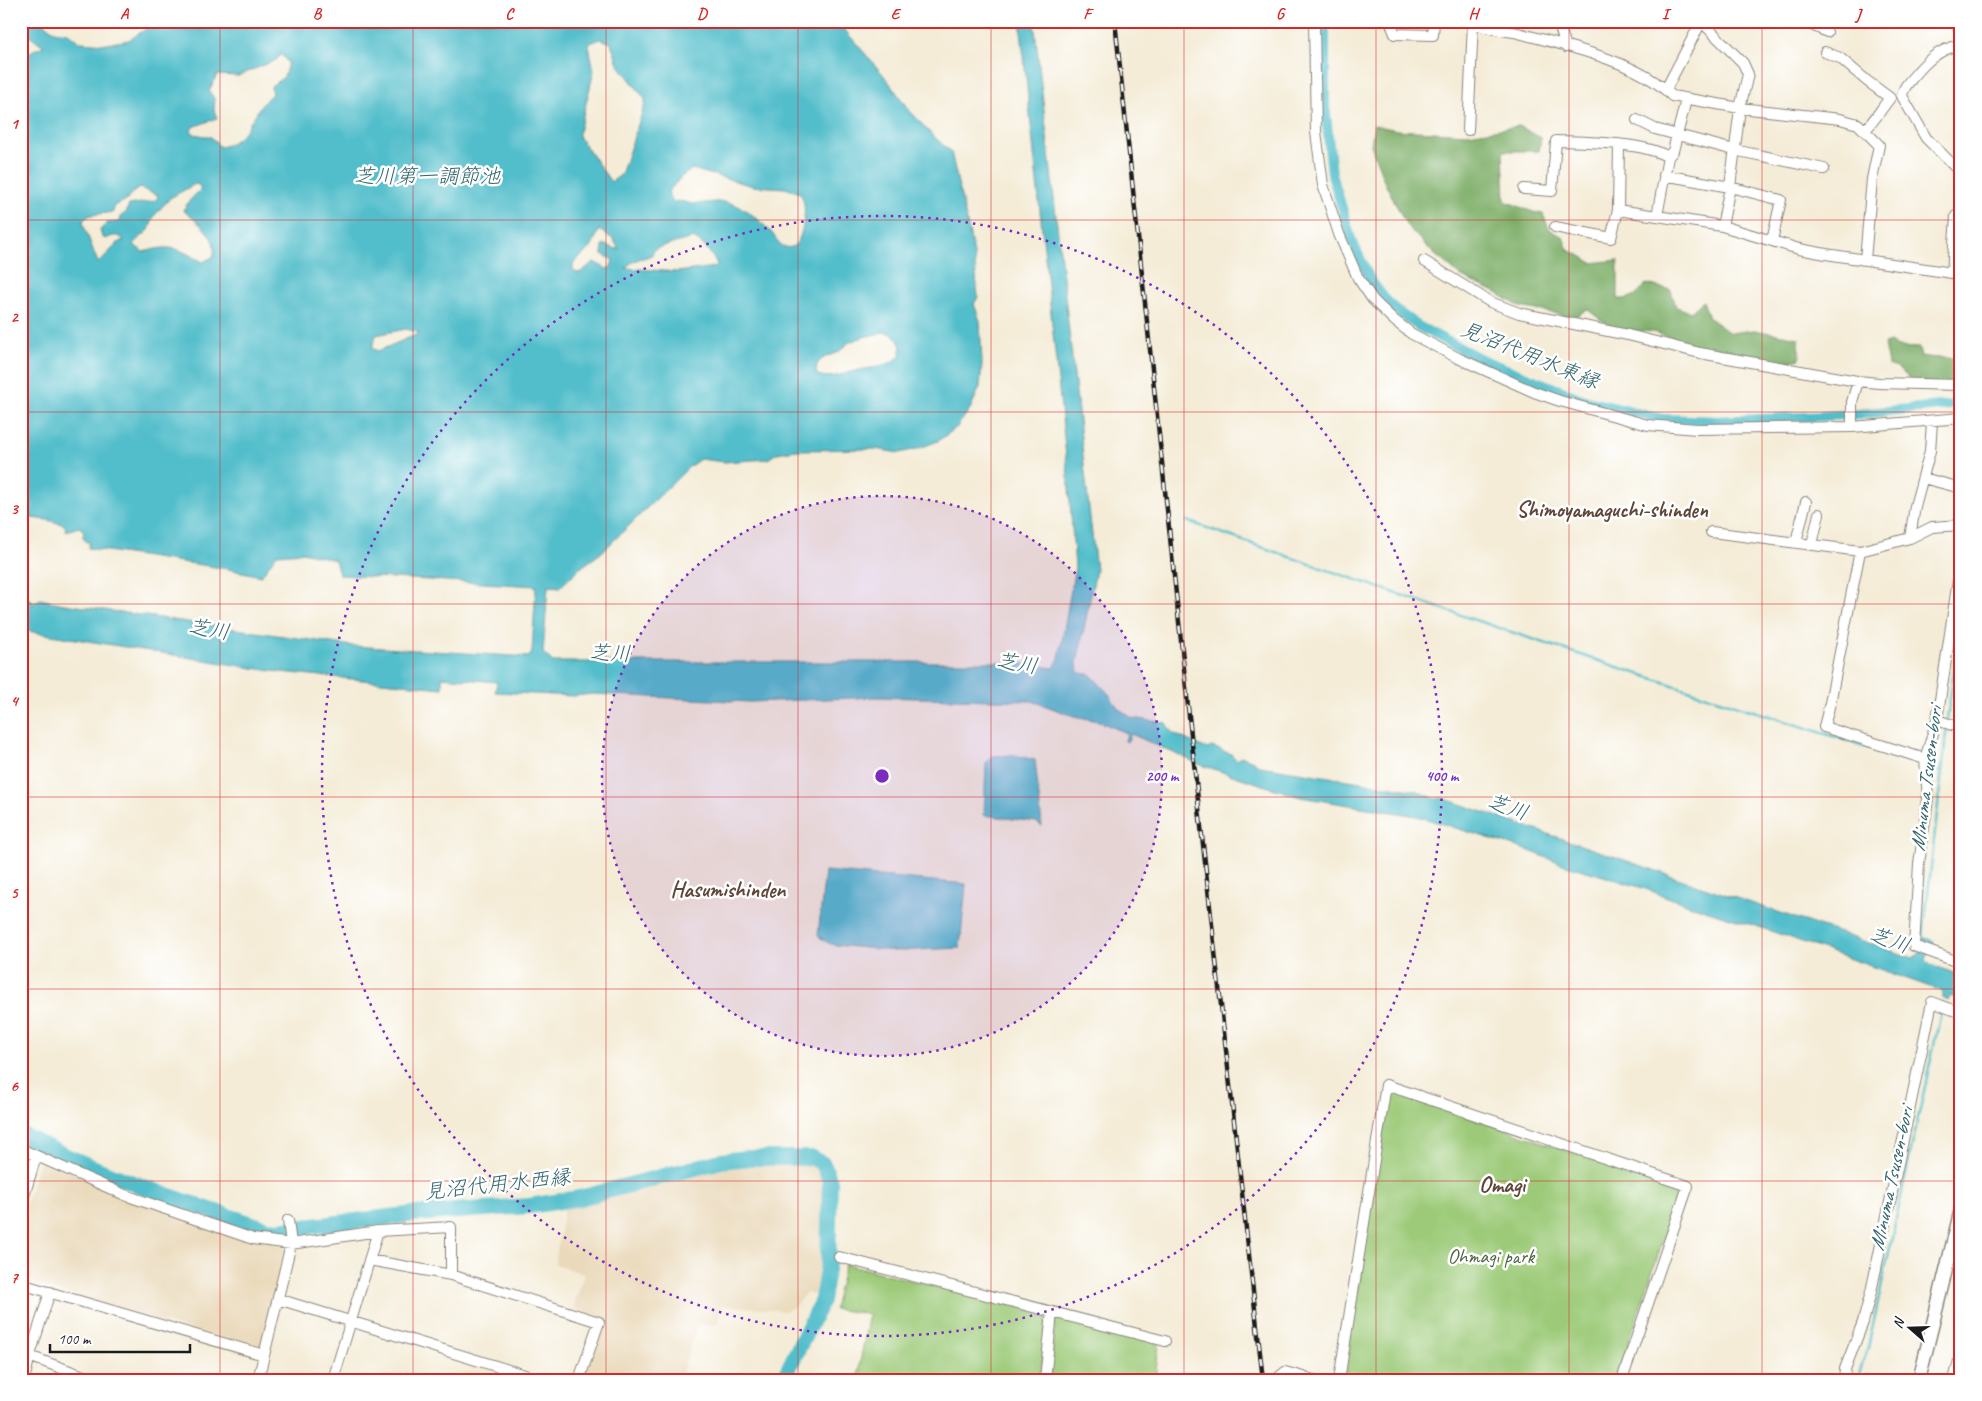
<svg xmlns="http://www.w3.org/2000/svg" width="1982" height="1401" font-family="Caveat,'Klee One',sans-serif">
<rect width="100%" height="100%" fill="#fff"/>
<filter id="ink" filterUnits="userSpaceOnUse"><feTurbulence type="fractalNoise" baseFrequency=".02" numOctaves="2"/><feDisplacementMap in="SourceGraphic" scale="10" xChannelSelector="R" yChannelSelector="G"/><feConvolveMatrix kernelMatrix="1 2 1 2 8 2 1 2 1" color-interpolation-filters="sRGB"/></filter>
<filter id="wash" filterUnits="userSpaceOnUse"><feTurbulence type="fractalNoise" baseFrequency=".0096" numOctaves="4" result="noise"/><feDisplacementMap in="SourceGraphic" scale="20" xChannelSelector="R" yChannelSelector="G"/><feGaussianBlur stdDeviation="1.12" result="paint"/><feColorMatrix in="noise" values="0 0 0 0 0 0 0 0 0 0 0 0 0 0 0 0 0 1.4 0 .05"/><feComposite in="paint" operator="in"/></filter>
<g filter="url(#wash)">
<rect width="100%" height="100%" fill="#f4ecd7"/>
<path fill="#ead9ba" d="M41 1162 283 1246 285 1250 261 1349 257 1350 21 1280V1220L39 1163Z
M736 1163H806L814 1166 821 1173 825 1231 823 1263 816 1295 806 1293 794 1307 785 1311 721 1305 718 1324 696 1326 680 1380 653 1374 651 1380H583L604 1318 573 1308 584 1274 555 1264 564 1207Z"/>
<path fill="#9cca78" stroke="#5c734a" d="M1389 1090 1680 1189 1616 1380H1352L1345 1378Z
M845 1264 1047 1314 1040 1380H857L869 1314 834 1309Z
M1056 1317 1159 1344 1155 1380H1049Z"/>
<path fill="#7dae68" stroke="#4c6542" d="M1374 125 1397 130 1468 134 1519 126 1541 138 1539 151H1503L1505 201 1533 212 1543 214 1549 229 1563 237 1568 250 1581 256 1592 263 1618 260V299C1631 300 1638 294 1646 284L1671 290 1676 307 1691 312 1703 301 1709 318 1730 333 1754 330 1799 338 1800 359 1778 364 1719 352 1653 332 1617 329 1601 320 1587 309 1575 317 1520 307 1495 292 1462 277 1433 253 1407 226 1384 181 1371 145Z
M1890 342 1898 347 1919 348 1921 356C1933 358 1947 359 1959 357L1961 355V392L1956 394 1941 387H1920L1897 368 1888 365 1884 344Z"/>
<path fill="#52becb" stroke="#376d74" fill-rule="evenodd" d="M21 21H40L54 31 68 33 80 42 106 44 129 40 153 24 165 21H837L886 78 909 110 932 135 951 152 974 254 978 297 974 304 980 321 982 364 980 387 970 409 957 427 938 441 917 449 899 453 875 449 796 450 777 453 768 459 724 462 700 459 689 467 601 553 580 568 560 587 548 586 543 653 553 662H1008L1054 668 1059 658 1075 567 1068 475 1020 21H1034L1096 570 1077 663 1078 673 1090 674 1109 694 1118 708 1132 718 1166 723 1172 733 1207 749 1212 747 1231 754 1237 760 1241 756 1253 761 1260 766 1417 791 1436 799 1442 798 1913 958 1919 954 1925 938 1934 941C1933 948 1927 953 1926 960L1930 965 1961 975V1000L1949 996 1947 1001 1943 999V992L1939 990 1762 928 1689 905 1643 888 1563 864 1527 850 1417 816 1300 797 1201 765 1131 734 1127 742 1125 741 1127 733 1098 721 1074 716 1032 701 878 697 750 702 593 694 573 696 495 692 497 682 442 677V688L271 671 21 630V599L22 604 24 605 28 598 32 600 33 604 40 599 64 604 352 646 529 657 532 652 536 586 339 575 335 560 303 552 277 554 261 576 228 569 88 548 90 542H86L83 537 84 531 79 527 66 531 65 525 48 520 21 517V356C26 341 24 333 24 318 24 296 25 276 21 254V55L44 46 34 39 21 34ZM601 39 611 43 618 64 645 99V104L621 175 611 182 579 137V132L594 71 589 46 590 43ZM281 54 288 63 284 77 271 86 272 94C252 110 248 142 220 147L211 137 194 134 191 130 193 127 217 118 214 110 215 100 209 91 217 75 238 76 276 60ZM692 169 753 186 785 188 800 193C802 197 804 201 804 204 806 215 802 253 785 247 778 245 774 234 769 230 757 218 742 204 724 202 714 201 703 204 693 204 686 203 682 200 674 202L670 198 668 192 681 177ZM195 184 199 185 201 189 190 200 183 210C197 222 220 237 213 257L203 262C177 248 172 244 143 252L133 244 149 230 154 216 170 198ZM139 188 158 195V197L155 201 129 205 126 213 121 216 120 222 107 223 100 230 102 237 106 239C113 235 118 234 124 240L119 242 98 263 83 223 84 219 91 215 113 212 115 205 127 200 131 194ZM599 230 613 239 619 249H616L603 244 602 254 613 260 611 267 607 269 594 262 581 272 577 273 573 270V263L591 248ZM693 238C703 242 712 255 717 264L716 267 677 272 626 268C632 260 642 258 651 256L655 249 660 247ZM406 329 420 333 378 351 372 348 376 335ZM884 332C890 333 896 335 899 342 911 364 872 368 859 370 845 373 832 380 817 375 813 359 827 357 838 352 843 350 845 344 850 342 860 337 873 335 884 332Z
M1015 755 1035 760 1042 826 1036 822 984 815 986 763 993 756Z
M825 871 966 884 960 948 895 951 835 945 828 943 818 936Z"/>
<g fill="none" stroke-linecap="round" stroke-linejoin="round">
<path stroke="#52becb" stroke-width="2.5" d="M1187 521C1430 607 1675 687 1921 764
M1947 720 1961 620
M1930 767 1941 771
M1922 946 1947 726
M1857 1380 1868 1348 1942 1008"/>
<path stroke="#52becb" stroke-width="10" d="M1325 21V105L1332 174 1351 239 1370 279 1384 298 1397 311 1418 326 1483 360 1587 401 1663 419 1717 421 1847 415 1961 404"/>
<path stroke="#52becb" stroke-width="16" d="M21 1134C99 1175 184 1201 267 1229L279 1230 414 1214 529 1206 580 1198 721 1161 749 1158H813L823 1164 830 1181 828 1264 822 1300 783 1380"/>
</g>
</g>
<g filter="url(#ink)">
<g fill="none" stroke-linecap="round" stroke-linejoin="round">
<g stroke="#88847a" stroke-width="12">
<path id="minor" d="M1314 21 1316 132 1323 185 1339 234 1358 278 1373 300 1395 321 1412 334 1458 358 1534 392 1560 401 1648 425 1697 429 1852 427 1961 418
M1390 21 1395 34 1433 35 1434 21
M1470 21C1481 29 1505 30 1518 33 1564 45 1640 62 1672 96L1740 108 1840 119 1858 124 1879 145 1872 179 1865 260
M1558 21 1566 47
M1701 21 1743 63 1748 74 1740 108 1730 187 1722 226
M1803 21 1827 32
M1956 21 1961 33
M1961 44C1939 50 1928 59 1914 76 1909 82 1903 87 1902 96L1926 138 1961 173
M1825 52 1840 58 1867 81 1890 98C1881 109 1875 120 1865 130
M1666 89 1701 22
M1637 120 1655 129 1734 150 1824 169
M1468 130 1473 23
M1664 175 1730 187 1781 200 1772 241
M1524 189 1552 191 1556 141C1585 142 1645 142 1668 157
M1618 210 1722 226 1799 249 1826 254 1952 273 1961 277
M1657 216 1668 157 1673 151 1686 100
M1555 227 1611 238 1618 210 1619 144
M1424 261 1490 302 1519 313 1628 335 1700 353 1857 381 1879 383 1961 385
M1952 273 1956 216 1961 218
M1852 427V402L1858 381
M1923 478 1961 488
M1711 532 1860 551 1910 538 1932 527 1961 525
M1910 538 1915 506 1930 451 1932 422
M1796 542 1806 502
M1812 544 1819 514
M1860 551 1830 703 1824 727 1925 759
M1961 560 1937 720 1925 759 1928 799 1919 864 1914 946 1961 963
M1937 720 1952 725
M21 1149 125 1195 253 1239 291 1244 378 1231 451 1227V1275
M21 1206 36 1156
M839 1257 1165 1341
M369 1260 451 1275 599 1322 579 1380
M21 1284 264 1355
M278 1299 541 1380
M21 1353 94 1380
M24 1380 30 1355 50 1292
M258 1380 291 1244 288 1220
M333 1380 378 1231
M1045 1380 1052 1312
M1279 1380V1377L1285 1372 1314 1380
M1339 1380 1386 1085 1688 1186 1622 1380
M1844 1380 1845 1369 1863 1322 1871 1292 1932 1002 1961 1013
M1954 1380 1961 1353"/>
</g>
<g stroke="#88847a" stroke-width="15">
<path id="major" d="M1919 1380 1961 1209"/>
</g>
<use href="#minor" stroke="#fff" stroke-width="10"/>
<use href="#major" stroke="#fff" stroke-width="12"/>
<g stroke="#1c1c1c" stroke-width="4.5">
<path id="rail" d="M1115 21 1197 791 1263 1380"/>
</g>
<use href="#rail" stroke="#fff" stroke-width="2.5" stroke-dasharray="8" stroke-linecap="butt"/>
</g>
</g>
<path fill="none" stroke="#d62828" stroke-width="1" stroke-opacity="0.55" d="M220 21V1380M413 21V1380M606 21V1380M798 21V1380M991 21V1380M1184 21V1380M1376 21V1380M1569 21V1380M1762 21V1380M21 220H1961M21 412H1961M21 604H1961M21 797H1961M21 989H1961M21 1181H1961"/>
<circle cx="882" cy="776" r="280" fill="#7b2cbf" fill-opacity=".12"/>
<g fill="none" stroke="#7b2cbf" stroke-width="2.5" stroke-dasharray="2.5 5">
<circle cx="882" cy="776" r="280"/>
<circle cx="882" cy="776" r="560"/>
</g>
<g text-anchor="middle" stroke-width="5" stroke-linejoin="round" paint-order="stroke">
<g font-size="20" fill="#4f6241" stroke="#fff">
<text x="1491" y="1263">Ohmagi park</text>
</g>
<g font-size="21" font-style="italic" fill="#34656b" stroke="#fff">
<text x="427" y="183">芝川第一調節池</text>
<text transform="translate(1530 355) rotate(22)" y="7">見沼代用水東縁</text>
<text transform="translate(209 629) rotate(9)" y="7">芝川</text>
<text transform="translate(610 653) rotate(2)" y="7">芝川</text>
<text transform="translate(1017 663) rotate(9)" y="7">芝川</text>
<text transform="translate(1926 779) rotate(-83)" y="7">Minuma Tsusen-bori</text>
<text transform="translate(1508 807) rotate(19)" y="7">芝川</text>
<text transform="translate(1890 940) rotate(19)" y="7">芝川</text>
<text transform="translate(1891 1179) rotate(-78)" y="7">Minuma Tsusen-bori</text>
<text transform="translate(497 1184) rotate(-6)" y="7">見沼代用水西縁</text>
</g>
<g font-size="22" font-weight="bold" fill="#604539" stroke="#fff">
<text x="1612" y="517">Shimoyamaguchi-shinden</text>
<text x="728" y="897">Hasumishinden</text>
<text x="1502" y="1192">Omagi</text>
</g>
</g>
<circle cx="882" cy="776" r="8" fill="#7b2cbf" stroke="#fff" stroke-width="2.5"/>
<g font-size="15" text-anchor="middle" font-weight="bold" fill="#7b2cbf" stroke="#fff" stroke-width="5" stroke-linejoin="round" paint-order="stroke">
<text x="1162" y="781">200 m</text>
<text x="1442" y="781">400 m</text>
</g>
<rect width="1982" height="1401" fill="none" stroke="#fff" stroke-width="55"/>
<g transform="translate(1910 1328) rotate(290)" stroke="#ffffff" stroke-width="4" paint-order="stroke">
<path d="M0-4L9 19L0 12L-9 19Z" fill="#1c1c1c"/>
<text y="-8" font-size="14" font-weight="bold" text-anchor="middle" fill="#1c1c1c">N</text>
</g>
<path d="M50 1344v8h140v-8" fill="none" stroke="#1c1c1c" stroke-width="2.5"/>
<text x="58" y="1344" font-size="15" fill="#1c1c1c" stroke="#ffffff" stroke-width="4" paint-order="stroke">100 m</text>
<rect x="28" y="28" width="1926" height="1346" fill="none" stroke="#d62828" stroke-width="2"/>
<g font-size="16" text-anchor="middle" font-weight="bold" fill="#d62828">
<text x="124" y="19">A</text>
<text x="317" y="19">B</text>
<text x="509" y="19">C</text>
<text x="702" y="19">D</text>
<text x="895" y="19">E</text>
<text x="1087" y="19">F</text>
<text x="1280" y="19">G</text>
<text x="1473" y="19">H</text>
<text x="1665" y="19">I</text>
<text x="1858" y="19">J</text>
<text x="14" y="129">1</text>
<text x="14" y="322">2</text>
<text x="14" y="514">3</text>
<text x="14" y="706">4</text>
<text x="14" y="898">5</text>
<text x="14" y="1091">6</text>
<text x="14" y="1283">7</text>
</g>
</svg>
